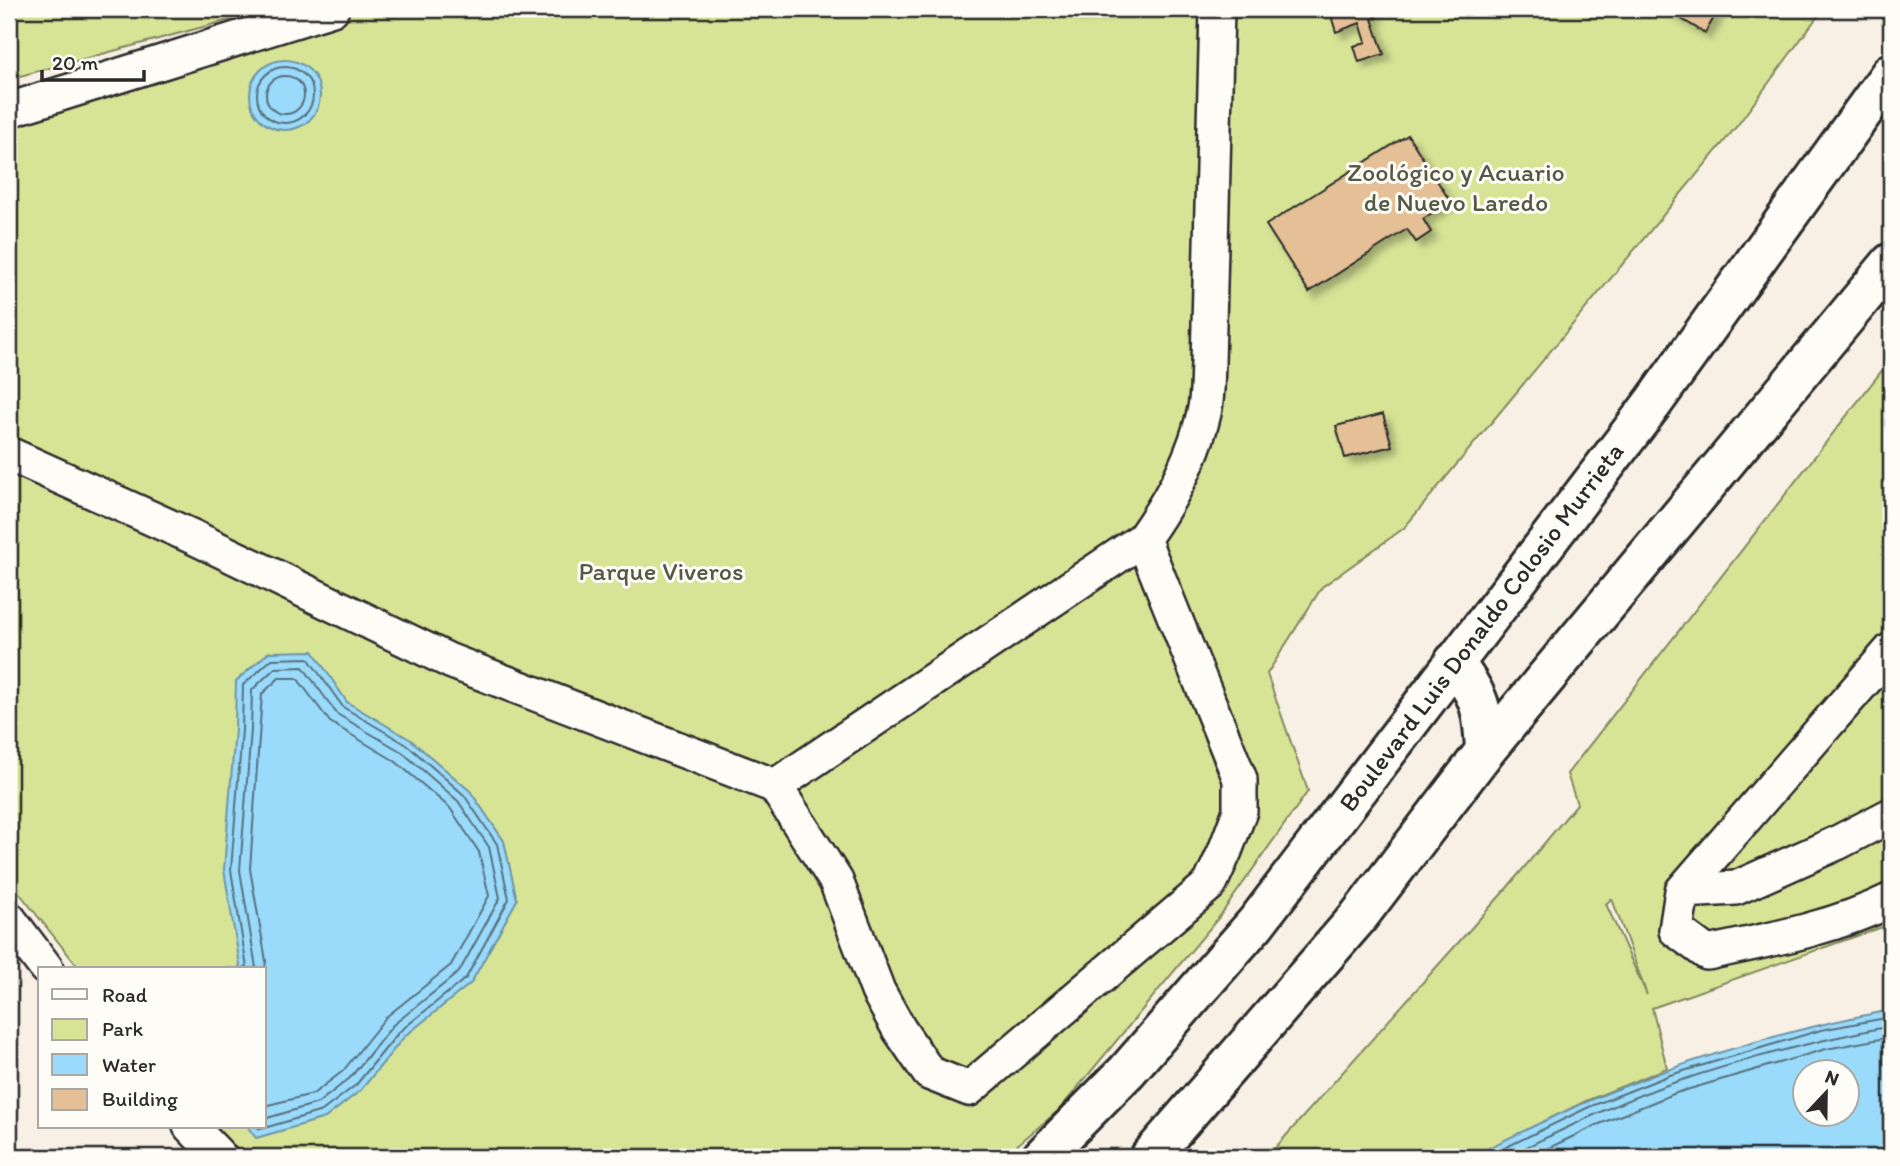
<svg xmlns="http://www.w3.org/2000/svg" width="1900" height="1166" font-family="Itim,sans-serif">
<defs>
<filter id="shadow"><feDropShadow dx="6" dy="6" stdDeviation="3.5" flood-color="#0004"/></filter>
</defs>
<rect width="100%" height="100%" fill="#f8f0e4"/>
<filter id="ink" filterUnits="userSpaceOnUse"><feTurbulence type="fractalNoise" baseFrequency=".0143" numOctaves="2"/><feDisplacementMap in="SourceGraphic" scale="14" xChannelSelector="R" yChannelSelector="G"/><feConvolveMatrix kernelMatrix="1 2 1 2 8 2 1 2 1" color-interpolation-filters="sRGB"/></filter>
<g filter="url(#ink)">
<path fill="#d7e496" stroke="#818860" stroke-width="2" fill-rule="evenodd" d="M9 9H270L9 79Z
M354 9H1823L1737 126 1404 528 1322 587 1267 674 1308 791 1220 916 1059 1110 1003 1157H244L213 1126H264V968H79L9 880V129L304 24Z
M1891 359V924L1652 1008 1667 1068 1586 1101 1471 1157H1267L1507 888 1577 804 1567 774ZM1611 899H1612L1647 995 1606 904Z"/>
<path fill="#9adafb" stroke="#6e94a8" stroke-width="2" fill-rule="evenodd" d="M250 95a35 35 0 1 1 70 0a35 35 0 1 1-70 0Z
M313 651 347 702 411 740 470 791 504 841 517 900 471 983 404 1037 361 1090 325 1118 256 1138 247 1126H264V968H238L240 965 224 870 235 729 236 681 269 652Z
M1891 1010V1157H1471C1493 1145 1516 1135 1538 1124 1651 1070 1768 1033 1891 1010ZM1806 1072H1848V1114H1806Z"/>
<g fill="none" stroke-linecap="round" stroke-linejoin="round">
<path stroke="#57717e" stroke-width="2" d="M257 95a28 28 0 1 1 56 0a28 28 0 1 1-56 0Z
M266 95a19 19 0 1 1 38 0a19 19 0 1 1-38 0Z
M247 968 231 870 242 730 243 685 272 659 308 658 343 707 407 745 464 795 497 844 509 899 466 978 399 1032 356 1085 322 1111 261 1129 255 1126
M256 968 240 870 251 730 252 690 275 668 303 667 337 714 402 752 458 801 489 847 500 898 459 972 393 1025 350 1078 318 1103 264 1119
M264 976 266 961 250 869 262 694 279 678H297L330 722 395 761 450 808 479 852 489 896 451 965 386 1017 343 1071 313 1094 264 1106
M1486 1157 1589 1107 1670 1075 1821 1030 1891 1017
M1506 1157C1561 1131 1616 1102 1673 1083 1744 1059 1818 1040 1891 1026
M1530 1157 1597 1125 1676 1093 1826 1049 1891 1037"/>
</g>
<path fill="#e5c096" stroke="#2b2b2b" stroke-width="2" filter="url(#shadow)" d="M1074 9H1111L1075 14Z
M1329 9H1373L1376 18 1372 19 1384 54 1359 62 1354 46 1366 42 1360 23 1336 32Z
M1665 9H1719L1705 33Z
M1408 135 1450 201 1423 219 1431 232 1416 242 1407 229 1309 292 1266 225Z
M1383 414 1392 446 1345 458 1336 426Z"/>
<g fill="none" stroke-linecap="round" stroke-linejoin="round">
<g stroke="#2b2b2b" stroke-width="38">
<path id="minor" d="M9 110 332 9
M9 454 193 537 450 661 775 786 836 881 878 991 899 1029 929 1073 969 1089 1210 884 1225 851 1240 811V779L1143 539
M1891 650 1682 891 1676 930 1707 953C1769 940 1834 928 1891 900
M775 786 1143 539C1171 500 1193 460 1204 413 1208 397 1207 380 1208 364L1217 9
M1682 891 1736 888 1837 843 1891 815
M9 919 46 968
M190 1126 220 1157"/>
</g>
<g stroke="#2b2b2b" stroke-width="44">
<path id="highway" d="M1454 662C1480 697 1483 708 1485 751
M1042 1157 1127 1071 1256 923 1653 403 1891 73
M1150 1157 1359 916 1485 751 1891 263"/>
</g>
<use href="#minor" stroke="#fdfcf7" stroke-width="33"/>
<use href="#highway" stroke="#fdfcf7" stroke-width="38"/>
</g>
</g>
<g text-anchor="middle" stroke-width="6" stroke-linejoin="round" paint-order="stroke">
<g font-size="26" fill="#565946" stroke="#fdfcf7">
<text x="1456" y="181">Zoológico y Acuario<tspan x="1456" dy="30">de Nuevo Laredo</tspan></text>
<text x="661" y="580">Parque Viveros</text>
</g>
<g font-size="26" fill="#2b2b2b" stroke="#fdfcf7">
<text transform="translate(1481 627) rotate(-53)" y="9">Boulevard Luis Donaldo Colosio Murrieta</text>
</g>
</g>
<rect width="1900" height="1166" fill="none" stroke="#fdfcf7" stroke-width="35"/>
<rect x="18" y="18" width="1865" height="1131" fill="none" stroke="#2b2b2b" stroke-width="2.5" filter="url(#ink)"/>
<rect x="38" y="967" width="228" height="161" fill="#fdfcf7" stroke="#a9a8a5" stroke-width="2"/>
<rect x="52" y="989" width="35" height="10" fill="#fdfcf7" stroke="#a9a8a5" stroke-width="2"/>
<text x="102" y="1002" font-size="21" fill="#2b2b2b">Road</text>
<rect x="52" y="1019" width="35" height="21" fill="#d7e496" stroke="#a9a8a5" stroke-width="2"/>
<text x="102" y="1036" font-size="21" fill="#2b2b2b">Park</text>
<rect x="52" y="1054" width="35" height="21" fill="#9adafb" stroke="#a9a8a5" stroke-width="2"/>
<text x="102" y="1072" font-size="21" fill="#2b2b2b">Water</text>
<rect x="52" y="1089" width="35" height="21" fill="#e5c096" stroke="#a9a8a5" stroke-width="2"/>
<text x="102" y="1106" font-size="21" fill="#2b2b2b">Building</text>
<g transform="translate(1826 1093) rotate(22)"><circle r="33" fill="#fdfcf7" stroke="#a9a8a5" stroke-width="2"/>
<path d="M0-5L12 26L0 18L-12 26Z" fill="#2b2b2b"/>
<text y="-10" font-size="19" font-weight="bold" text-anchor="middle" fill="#2b2b2b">N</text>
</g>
<path d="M42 70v10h102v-10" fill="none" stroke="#2b2b2b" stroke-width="3.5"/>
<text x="52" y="70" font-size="21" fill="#2b2b2b" stroke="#fdfcf7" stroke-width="5" paint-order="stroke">20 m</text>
</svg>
